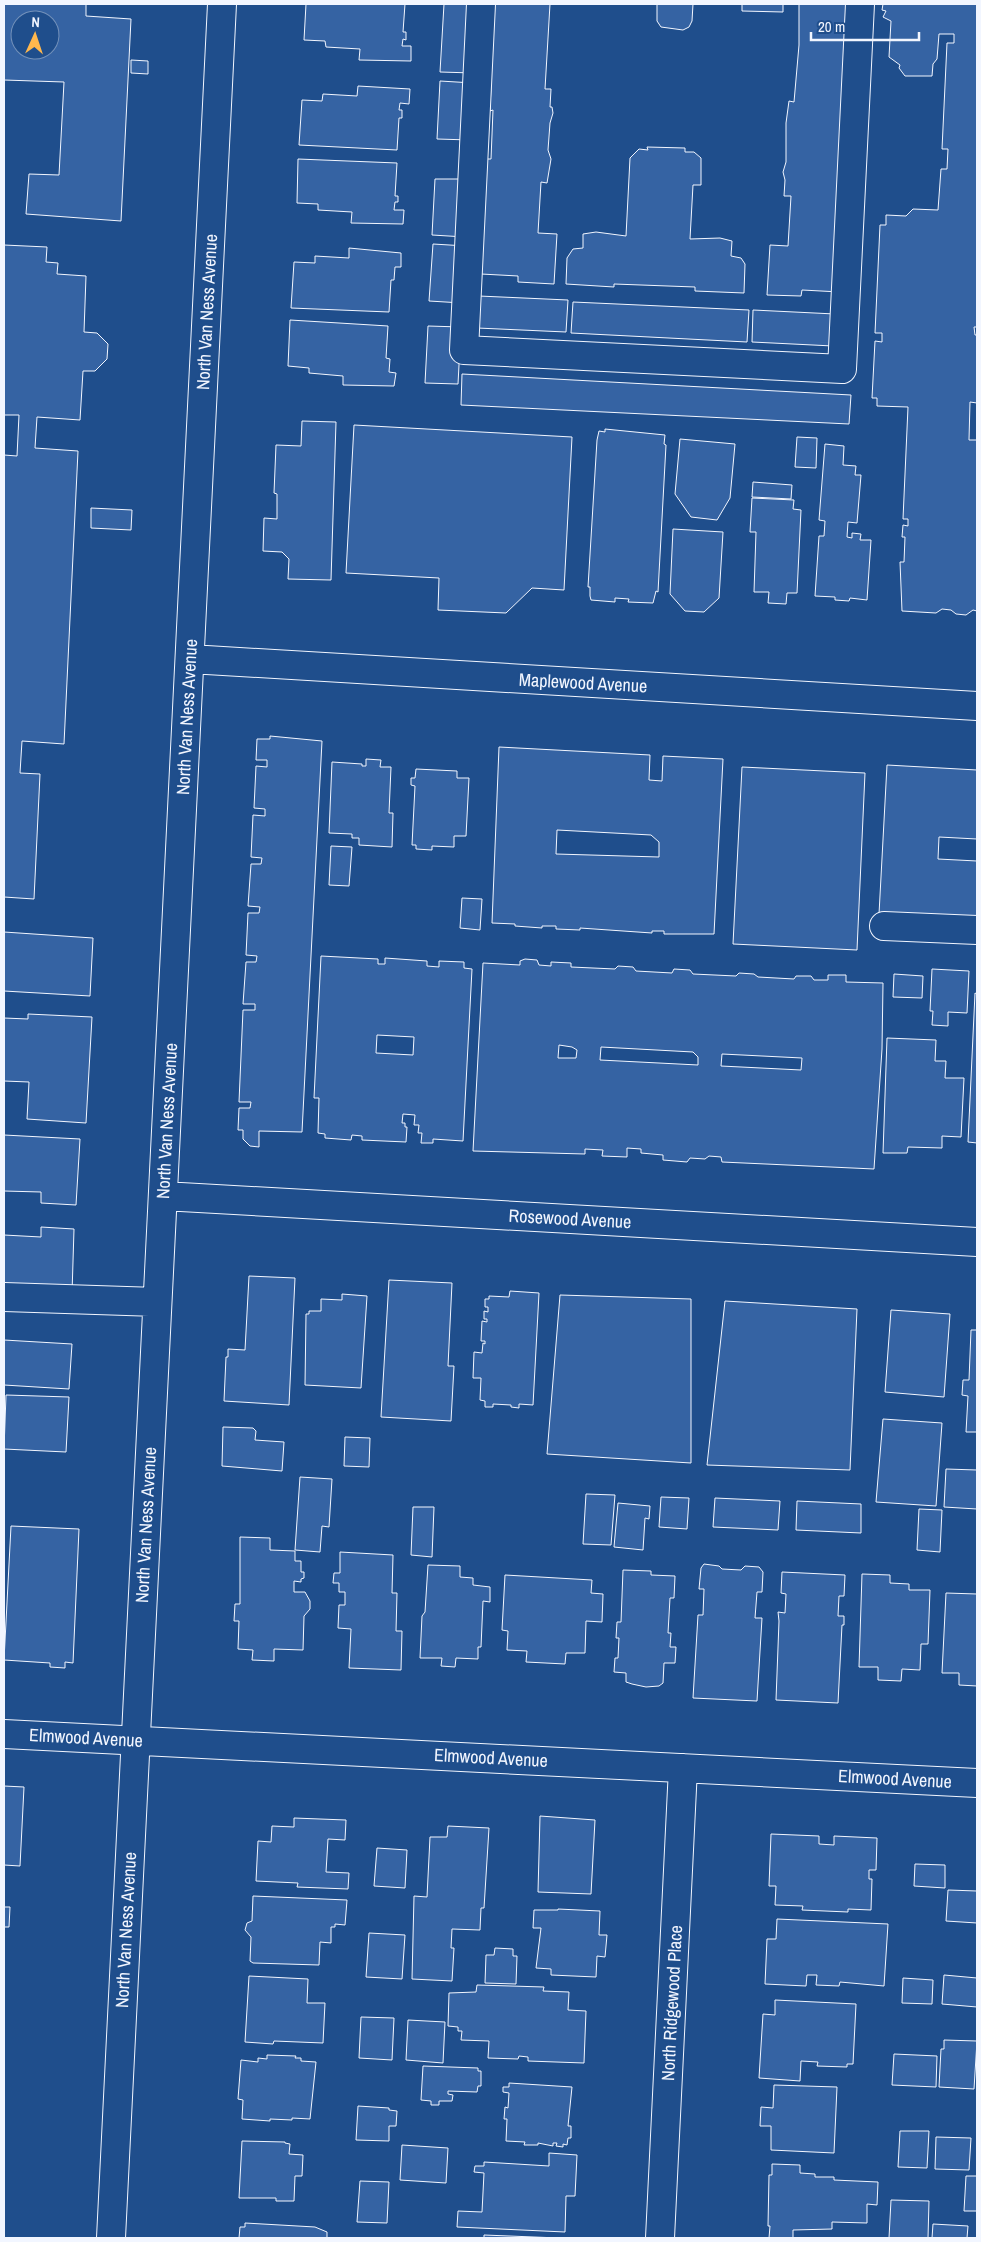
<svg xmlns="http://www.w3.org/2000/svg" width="981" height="2242" font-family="'Archivo Narrow',sans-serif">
<rect width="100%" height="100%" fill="#1f4e8c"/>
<path fill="#3563a3" stroke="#f2f6ff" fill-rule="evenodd" d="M4 4H86V16L131 19 121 221 26 214 29 174 59 175 64 82 4 80ZM20 20H50V50H20Z
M306 4H405L403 32H406V40L403 39 402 46H411V61L359 60 360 49 326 47 325 41 304 40Z
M444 4H477L473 73 440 72Z
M494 4H550L545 89H551L550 107H552L553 113 550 123 548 150 551 159 547 183 541 182 538 233 557 234 554 284 518 282V276L481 274 487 159H491L493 110 490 111Z
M657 4H693L692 21 689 27 683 30 661 27 657 21Z
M742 4H783V12L742 11Z
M799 4H854L840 292 802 290 801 296 767 295 770 245 788 246 791 196H784L785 180 783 172 786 162V123L789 101 794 102 799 45Z
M883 4H977V327H974L975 335H977V403L970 402 969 440H977V611L973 610 966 615 956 614 951 610 942 609 936 613 902 611 900 562H904L905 537H902L903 525 908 526V519H903L908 407 877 406V398H872L875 341 882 342V333H875L880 225H886V215L906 216 913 209 938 210 941 169H947L948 149H942L947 43H954V34H939L937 59 933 64 932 76H905L899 68 900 65 889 57 891 21 883 17 886 11 882 10Z
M131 60 148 61V74L131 73Z
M440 81 473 83 470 140 437 139Z
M358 86 410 89 409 104 400 103 399 110H402V118H399L397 150 299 145 302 100 322 101 323 94 357 96Z
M647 147 685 148V152H694L701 158V185H693L690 239 720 238 732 241 731 256 741 258 745 264 744 293 695 291V287L614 284V287L566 284 567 258 573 249 583 248V234L596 232 626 236 630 158 639 149 648 150Z
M298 159 397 163 395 196H398V202H395L394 210H404L403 224 351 223 352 212 318 210V204L297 203Z
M435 179H468L465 237 432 235Z
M433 244 466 246 462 303 429 301Z
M4 245 47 247 46 262 58 263 57 274 86 276 84 332 97 333 108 344 107 359 95 371H83L80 420 37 417 35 448 78 451 64 744 22 741 20 773 40 774 34 899 4 897V455L17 456 19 415H4Z
M349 248 401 253V267H395L394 280H391L389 312 291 308 294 262 315 263V256L349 258Z
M479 296 568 300 566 332 477 328Z
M573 302 749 310 747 342 571 333Z
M753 310 835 314 833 346 752 342Z
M290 320 388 326 386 358 390 359 389 372 396 373 394 386 343 385V376L309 373V368L288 366Z
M428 326 461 327 458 384 425 383Z
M462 374 851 395 849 424 461 405Z
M302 421 336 422 331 580 288 579 289 559 282 552 263 551 264 518 277 519V494L274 493 276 445 301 446Z
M354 425 572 437 564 590 532 588 506 613 438 610 439 578 346 573Z
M605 429 665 435 664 444 666 445 658 592 656 591 653 603 628 602 629 599 615 598V602L591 600 590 596V587H588L597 440 599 431 605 432Z
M797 437 817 438 816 468 795 467Z
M680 439 735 444 730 498 717 520 691 517 675 494Z
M825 444 844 446 843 465 856 466 855 475H861L857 523 848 522 847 537 852 538V533L861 534 860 540H871L867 600 850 598 849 601 835 600V597L815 596 819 536H824L825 521 819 520Z
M753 482 792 485 791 499 752 497Z
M752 498 794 500 793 509 801 510 797 593H787L786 604 768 603 769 592H754L756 532H750Z
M91 508 132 510 131 530 91 528Z
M673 529 723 532 719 598 704 612 685 611 670 594Z
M270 736 322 741 302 1132 259 1131V1147L250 1146 243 1139V1130H238L239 1108H250L251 1102H239L243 1010H255V1004H243L246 962H256L257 956 246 955 248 913H259L260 907 248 906 251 864H261L262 858 251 857 253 815 265 816V809L254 808 256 766 267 767V760H256L257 739H270Z
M499 747 650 755 649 780 662 781 663 756 723 759 714 934H664V931H652V933L580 928V930L556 929V926H542V928L515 926V924L492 923ZM557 830 651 835 659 842V857L556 854Z
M366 759 381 760 380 767H391L389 813H393L392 847 359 845V838H352V834L329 833 332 762 362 764V766H366Z
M887 765 977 770V839L939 837 938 859 977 861V919L879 914Z
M742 767 865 773 857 950 733 944Z
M416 769 457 771V778H469L466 836H454V847L432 846V850L416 849V845H412L415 786 411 785V778H415Z
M331 846 352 847 349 886 329 885Z
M462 898 482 899 480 930 460 928Z
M4 932 93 938 90 996 4 991Z
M321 956 378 959V964H385V958L427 961V966L439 967V961L464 962V968L472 969 463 1141 433 1139V1143H421L422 1133H418L419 1125H414L415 1115 403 1114 402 1123H405V1127H407L406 1142 362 1140V1136L352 1135 351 1140 325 1138V1134L318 1133 319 1098H314ZM377 1035 414 1037 413 1055 376 1053Z
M525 959 537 960 539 965 551 966V962L571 963V967L615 969 618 966 633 967 636 971 672 973 674 969 690 970 693 974 736 976 739 973 754 974 758 977 794 979 796 976H811L814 980H828V975H846V982L883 983 882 1049 874 1169 722 1162 721 1157 709 1156 705 1159 690 1158 687 1162 663 1160V1155L641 1153V1149L627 1148V1157L602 1156 603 1150 585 1149V1154L473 1151 483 963 520 965V961ZM559 1045 572 1047 577 1050 576 1058H558ZM601 1047 693 1052 698 1057V1065L600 1060ZM722 1054 802 1058 801 1070 721 1066Z
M932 969 969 971 967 1013 948 1012V1026L932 1025 933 1011H930Z
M894 974 923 976 922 998 893 997Z
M975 993 977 994V1143L968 1142Z
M28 1014 92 1017 86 1123 27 1119 29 1082 4 1081V1018L28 1019Z
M887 1038 936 1040 935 1061H946L945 1078H964L961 1137 942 1136V1148L908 1147 907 1153H883Z
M4 1135 80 1139 76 1205 41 1203V1192L4 1191Z
M41 1227 74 1229 72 1294 4 1291V1235L41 1237Z
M249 1276 295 1278 289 1405 224 1401 226 1357H228V1349L245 1350Z
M389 1280 452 1283 448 1366H454L451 1421 381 1417Z
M510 1291 539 1293 533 1405 519 1404V1408L511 1407V1405L493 1404V1407H485V1401L480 1400 481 1378H473L474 1352 482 1353 483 1343 485 1344V1341H481L482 1321 487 1322V1319H484V1311L488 1312V1307H485V1299H489V1296L509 1297Z
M342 1294 367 1296 361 1388 305 1385 306 1314H309V1311H321V1299L342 1300Z
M560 1295 691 1299V1463L547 1454Z
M725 1301 857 1309 850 1470 707 1465Z
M891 1310 950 1314 944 1397 885 1392Z
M971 1330H977V1432H966L968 1396 962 1395 963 1380H969Z
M4 1340 72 1344 69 1389 4 1385Z
M6 1395 69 1397 66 1452 4 1449Z
M883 1419 942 1423 936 1506 876 1502Z
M223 1427 253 1428 256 1431 255 1440 284 1442 282 1471 222 1466Z
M345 1437 370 1438 369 1467 344 1466Z
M946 1469 977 1470V1509L944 1507Z
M300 1477 332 1479 329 1527 322 1526 320 1552 295 1550Z
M586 1494 615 1495 611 1545 583 1544Z
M661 1497 689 1498 687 1529 659 1527Z
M715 1498 780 1501 778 1530 713 1527Z
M797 1501 861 1504V1533L796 1530Z
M618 1503 650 1506 649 1519 645 1518 643 1550 614 1547Z
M413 1507H434L432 1557 411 1555Z
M919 1509 942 1510 940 1552 917 1550Z
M11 1526 79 1529 73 1663 65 1662V1668L50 1667V1663L4 1660Z
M240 1537 270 1538V1550L295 1551V1561H301V1572H304V1578L301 1579V1582L294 1581V1592H305L310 1601V1609L304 1616 303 1650 274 1649V1661L252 1660 253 1650 238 1649 239 1621H234L235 1604H240Z
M340 1552 393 1555 392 1593H397L396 1631H402L401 1670 349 1668 351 1629 338 1628 339 1605H345V1592H339V1583H333L334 1573H340Z
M704 1564 719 1566 722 1569 741 1570 745 1566 759 1567 763 1572 762 1592H757L755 1618H762L757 1701 693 1698 698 1615H703L704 1589H699L701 1568Z
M428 1565 460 1566V1577L473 1578V1585L490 1587V1602L483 1601 481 1647H478V1659L456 1658 455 1667 441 1666 442 1658H420L422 1616 425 1612Z
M623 1570 651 1571V1575L675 1576 674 1598H670L668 1633H671L670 1647H676L675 1663H664L663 1683 659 1686 646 1687 632 1684 626 1682V1673L614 1672 615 1658H618L619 1638H616L617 1622H621Z
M782 1572 845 1575 844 1596H839L838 1616H844V1625H842L838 1703 776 1700 779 1621 778 1612 785 1613 786 1594 781 1593Z
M862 1574 890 1575V1583L909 1584V1590H930L928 1644H921L920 1670 902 1669 901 1681 878 1680V1667H859Z
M505 1575 592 1580 591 1593 603 1594 602 1622 586 1621 585 1653H566L565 1664 526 1662 527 1651 507 1650 508 1631 502 1630Z
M946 1593 977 1594V1686L959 1685V1673H942Z
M4 1786 24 1787 20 1866 4 1865Z
M540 1816 595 1820 591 1894 538 1892Z
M294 1818 346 1820 345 1840 328 1839 326 1872 349 1873 348 1889 297 1887 298 1883 256 1881 258 1841 271 1842 272 1826 294 1827Z
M448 1826 489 1828 484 1908H481L480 1930 452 1929 451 1948H454L452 1981 412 1979 414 1896 427 1897 430 1837H447Z
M771 1834 819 1836V1844L834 1845V1836L877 1838 876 1870H869V1879H872L871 1910 848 1909V1912L802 1910 803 1906 775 1905 776 1886H769Z
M377 1848 407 1850 405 1888 374 1886Z
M915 1864 945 1865V1888L914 1886Z
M948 1890 977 1891V1923L946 1921Z
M253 1896 347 1900 345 1925 335 1924V1927H331V1943L320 1942 319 1965 253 1963 250 1961 251 1937 245 1930 247 1923 252 1921Z
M4 1907H10L9 1927H4Z
M558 1909 600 1911 599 1935H607L605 1957 597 1956 596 1977 551 1975V1969L536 1968 541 1928H533L534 1910H558Z
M777 1919 888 1924 884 1986 840 1982 839 1986 816 1985 817 1975H807L806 1986 765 1984 767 1939H776Z
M369 1933 405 1935 402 1979 366 1977Z
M495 1948 513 1949V1956H517L516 1984 485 1983 486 1955H494Z
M944 1975 977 1978V2007L942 2004Z
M249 1976 308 1979 307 2003H325L323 2043 274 2041 273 2044 245 2042Z
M903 1978 933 1980 932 2004 902 2003Z
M477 1985 544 1987 543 1991 569 1992 568 2010 586 2011 584 2063 528 2061V2057L519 2056 518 2059 488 2058 489 2041 461 2040 462 2031H458V2027L448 2026 449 1993 476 1992Z
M775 2000 856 2004 853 2064H847V2067L817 2066 818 2062 801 2061 800 2081 759 2078 763 2014 775 2015Z
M361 2017 394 2018 392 2060 359 2058Z
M408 2020 445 2022 443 2063 406 2060Z
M944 2040 977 2041 974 2089 939 2087 941 2049H944Z
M894 2054 937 2056 936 2087 892 2085Z
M267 2055 296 2056 295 2058H301V2061L316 2062 310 2119 292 2118V2120L270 2119V2121L242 2119 243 2100 238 2099 241 2060 258 2062V2058L267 2059Z
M423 2066 478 2068V2071H481V2086H478L477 2092 448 2091V2094L453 2095 452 2101H439V2105H431V2101L421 2100Z
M509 2083 572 2087 568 2126H571V2138H568L567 2145 563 2144V2147L556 2146 557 2143H553V2146L538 2143V2145H524L525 2142 506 2141 507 2119H504L505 2107 508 2108 509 2093 503 2092V2087H509Z
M774 2085 837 2087 834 2153 771 2150V2126H760L761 2107 773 2108Z
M358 2106 389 2108V2110L397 2111 396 2126H389V2141L356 2140Z
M900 2131H929L927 2168 898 2167Z
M936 2137 971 2138 969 2170 935 2169Z
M242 2141 285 2142V2143L290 2144 289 2154 303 2155 302 2176H295L294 2201H276V2198H239Z
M402 2145 448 2148 446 2183 400 2180Z
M549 2153 577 2155 575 2196H566L565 2232 457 2227 458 2211 482 2212 484 2173 474 2172 475 2166H484V2162L549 2166Z
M772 2164 800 2165V2173L815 2174V2177H834V2180L878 2182 877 2205 867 2204V2223L832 2222V2229L793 2230V2238H769L770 2226H768L769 2175H772Z
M966 2176H977V2211H964Z
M360 2181 389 2182 387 2223 357 2222Z
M891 2200 929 2201 928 2238H889Z
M245 2223 315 2227 327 2232V2238H239L240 2227H245Z
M933 2224 968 2226 967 2238H932Z
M484 2235 559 2238H484Z"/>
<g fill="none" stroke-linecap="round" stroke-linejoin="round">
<g stroke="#f2f6ff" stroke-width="30">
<path id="minor" d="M481 4 464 350 842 369 860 4
M190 659 977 706
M884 926 977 930
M163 1196 977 1242
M4 1297 157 1302
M4 1734 977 1783
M111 2238 222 4
M660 2238 683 1768"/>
</g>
<use href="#minor" stroke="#1f4e8c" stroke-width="28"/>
</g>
<g text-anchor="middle" stroke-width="4" stroke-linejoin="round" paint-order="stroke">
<g font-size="18" fill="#f2f6ff" stroke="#1f4e8c">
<text transform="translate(207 312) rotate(-87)" y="6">North Van Ness Avenue</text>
<text transform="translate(583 683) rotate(3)" y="6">Maplewood Avenue</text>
<text transform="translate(187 717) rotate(-87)" y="6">North Van Ness Avenue</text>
<text transform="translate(167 1121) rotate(-87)" y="6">North Van Ness Avenue</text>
<text transform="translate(570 1219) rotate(3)" y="6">Rosewood Avenue</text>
<text transform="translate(146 1525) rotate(-87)" y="6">North Van Ness Avenue</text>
<text transform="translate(86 1738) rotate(3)" y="6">Elmwood Avenue</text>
<text transform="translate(491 1758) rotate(3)" y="6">Elmwood Avenue</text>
<text transform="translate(895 1779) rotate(3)" y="6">Elmwood Avenue</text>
<text transform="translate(126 1930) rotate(-87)" y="6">North Van Ness Avenue</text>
<text transform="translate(672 2003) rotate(-87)" y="6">North Ridgewood Place</text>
</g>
</g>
<rect width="981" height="2242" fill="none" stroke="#f2f6ff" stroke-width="10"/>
<g transform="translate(35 35) rotate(3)"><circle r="24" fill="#1f4e8c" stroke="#7391ba"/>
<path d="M0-4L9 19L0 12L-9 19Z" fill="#ffb74d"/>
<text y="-8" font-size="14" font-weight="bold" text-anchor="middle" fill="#f2f6ff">N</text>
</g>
<path d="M811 32v8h108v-8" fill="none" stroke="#f2f6ff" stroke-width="2.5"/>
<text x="818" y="32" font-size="15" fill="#f2f6ff" stroke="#1f4e8c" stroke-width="4" paint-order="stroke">20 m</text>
</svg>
